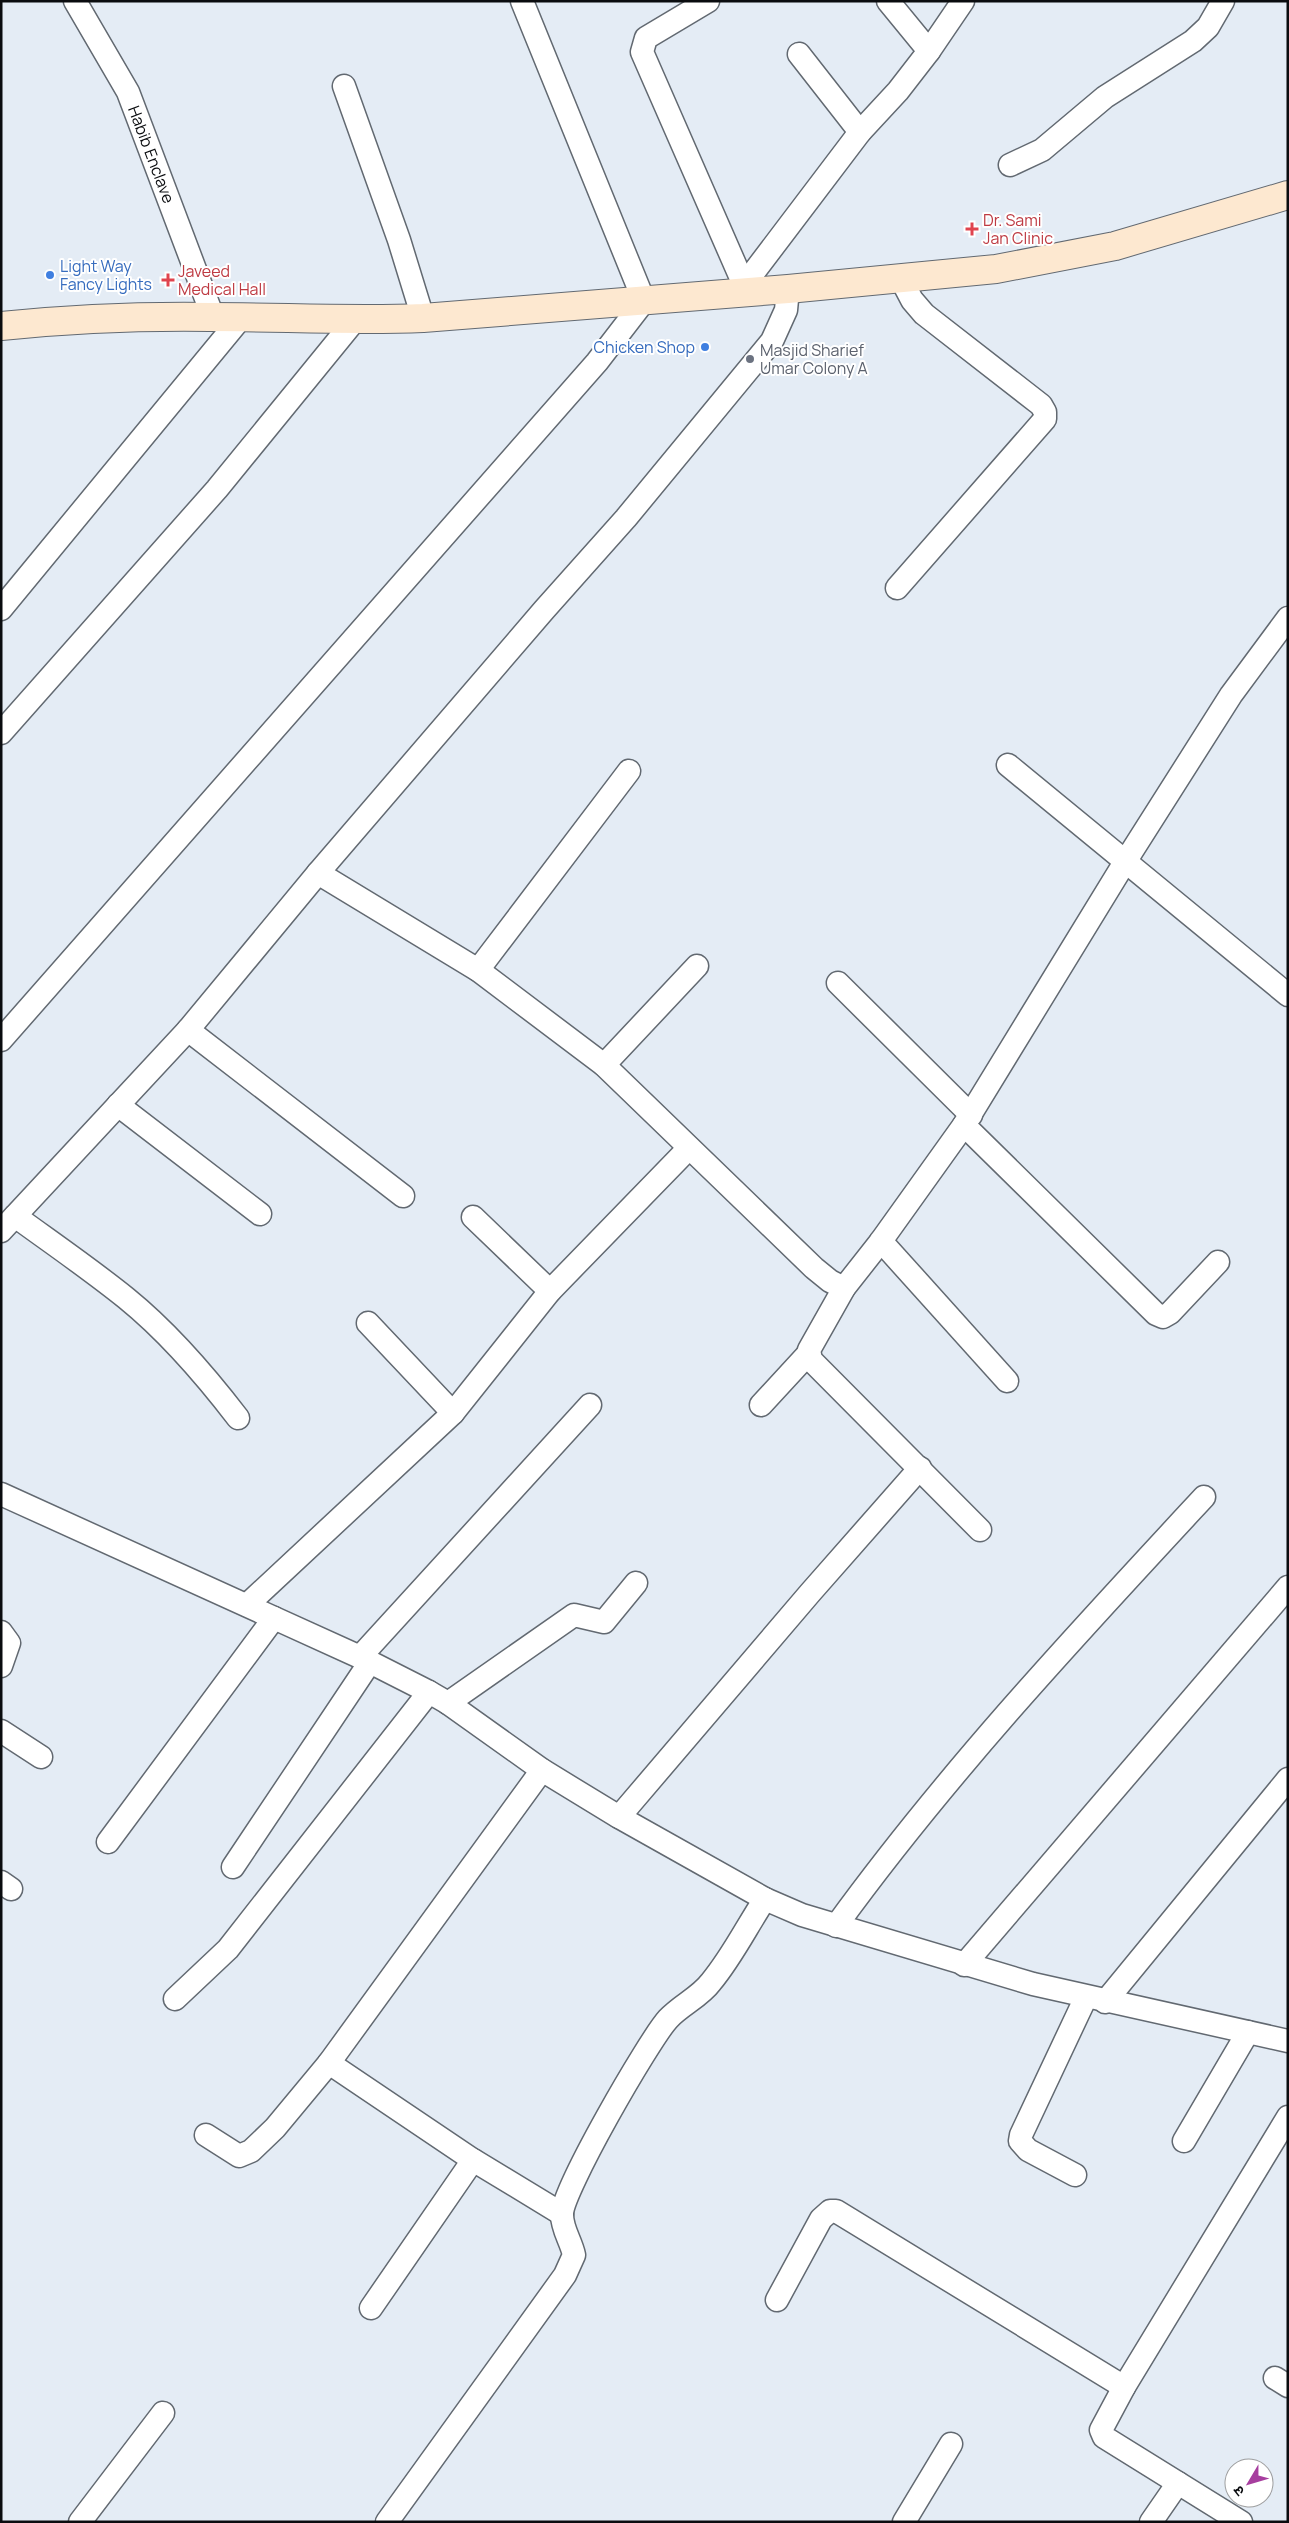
<svg xmlns="http://www.w3.org/2000/svg" width="1289" height="2523" font-family="Manrope,'Noto Sans Devanagari',sans-serif">
<rect width="100%" height="100%" fill="#e4ecf5"/>
<g fill="none" stroke-linecap="round" stroke-linejoin="round">
<g stroke="#626971" stroke-width="25">
<g id="street">
<path id="s1" d="M75 1 128 92 213 317"/>
<path d="M708 1 646 38 642 52 744 285"/>
<path d="M888 1 929 51"/>
<path d="M799 54 860 132"/>
<path d="M344 86 399 240 423 318"/>
<path d="M1010 165 1042 150 1105 97 1193 41 1208 27 1223 1"/>
<path d="M738 293 860 132 898 91 929 51 963 1"/>
<path d="M897 588 1045 419V412L1041 405 924 314 912 300 901 279"/>
<path d="M1 609 240 319"/>
<path d="M1 733 217 489 354 321"/>
<path d="M1008 765 1288 995"/>
<path d="M318 873 478 970 604 1065 814 1268 830 1281 844 1288"/>
<path d="M478 970 629 771"/>
<path d="M838 983 971 1115"/>
<path d="M188 1030 403 1196"/>
<path d="M1 1040 597 362 644 301 522 1"/>
<path d="M604 1065 697 966"/>
<path d="M118 1105 260 1214"/>
<path d="M964 1125 1156 1314 1163 1317 1170 1313 1218 1262"/>
<path d="M15 1216C52 1243 90 1269 126 1298 168 1332 205 1375 238 1418"/>
<path d="M473 1217 550 1291"/>
<path d="M1 1231 188 1030 318 873 544 610 626 518 772 341 786 310 788 289"/>
<path d="M881 1241 1007 1381"/>
<path d="M368 1323 453 1413"/>
<path d="M761 1405 808 1354"/>
<path d="M1 1494 360 1657 429 1692 448 1703 542 1770 619 1817 765 1899 802 1915 1033 1984 1288 2041"/>
<path d="M980 1530 811 1360 809 1350 844 1288 881 1241 964 1125 1125 862 1231 695 1288 618"/>
<path d="M247 1605 453 1413 550 1291 689 1148"/>
<path d="M1 1632 9 1643 1 1666"/>
<path d="M360 1657 590 1405"/>
<path d="M448 1703 574 1615 604 1622 636 1583"/>
<path d="M1 1731 41 1757"/>
<path d="M619 1817 810 1593 920 1468"/>
<path d="M108 1842 274 1618"/>
<path d="M233 1867 370 1662"/>
<path d="M1 1882 11 1889"/>
<path d="M836 1926C947 1773 1076 1635 1204 1497"/>
<path d="M964 1965 1288 1587"/>
<path d="M175 1999 228 1949 429 1692"/>
<path d="M1105 2002 1288 1779"/>
<path d="M329 2063 473 2160 562 2214"/>
<path d="M206 2135 239 2156 251 2151 275 2128 329 2063 542 1770"/>
<path d="M1184 2141 1248 2032"/>
<path d="M1075 2175 1028 2150 1020 2141 1021 2135 1086 1997"/>
<path d="M777 2300 821 2219 830 2211H836L1124 2387"/>
<path d="M371 2308 473 2160"/>
<path d="M1275 2378 1288 2386"/>
<path d="M80 2522 163 2413"/>
<path d="M387 2522 565 2275 574 2255C571 2241 562 2229 562 2215 561 2192 649 2040 668 2019 681 2005 700 1997 711 1982 732 1957 747 1926 765 1899"/>
<path d="M904 2522 951 2444"/>
<path d="M1151 2522 1178 2483"/>
<path d="M1241 2522 1104 2437 1101 2430 1124 2387 1288 2117"/>
</g>
</g>
<g stroke="#626971" stroke-width="30">
<path id="secondary" d="M1 326C71 319 141 316 210 317 282 317 352 321 423 318L788 289 996 269 1115 246 1288 195"/>
</g>
<use href="#street" stroke="#fff" stroke-width="22"/>
<use href="#secondary" stroke="#fde8d0" stroke-width="28"/>
</g>
<g fill="#e0444e" stroke="#fff" stroke-width="2">
<path d="M969.5 221.5h5v5h5v5h-5v5h-5v-5h-5v-5h5z"/>
<path d="M165.5 272.5h5v5h5v5h-5v5h-5v-5h-5v-5h5z"/>
</g>
<g fill="#3f7fe0" stroke="#fff" stroke-width="2">
<circle cx="50" cy="275" r="5"/>
<circle cx="705" cy="347" r="5"/>
</g>
<circle fill="#6b7280" stroke="#fff" stroke-width="2" cx="750" cy="359" r="5"/>
<g text-anchor="middle" stroke-width="4" stroke-linejoin="round" paint-order="stroke">
<g font-size="16" fill="#0a0c0f" stroke="#fff">
<text dy="6" stroke="none"><textPath href="#s1" startOffset="172">Habib Enclave</textPath></text>
</g>
<g font-size="16" fill="#be3a42" stroke="#fff" text-anchor="start">
<text x="983" y="226">Dr. Sami<tspan x="983" dy="18">Jan Clinic</tspan></text>
<text x="178" y="277">Javeed<tspan x="178" dy="18">Medical Hall</tspan></text>
</g>
<g font-size="16" fill="#366cbe" stroke="#fff" text-anchor="start">
<text x="60" y="272">Light Way<tspan x="60" dy="18">Fancy Lights</tspan></text>
<text x="695" y="353" text-anchor="end">Chicken Shop</text>
</g>
<g font-size="16" fill="#5b616d" stroke="#fff" text-anchor="start">
<text x="760" y="356">Masjid Sharief<tspan x="760" dy="18">Umar Colony A</tspan></text>
</g>
</g>
<rect width="1289" height="2523" fill="none" stroke="#0a0c0f" stroke-width="5"/>
<g transform="translate(1249 2483) rotate(232)"><circle r="24" fill="#ffffff" stroke="#9d9e9f"/>
<path d="M0-4L9 19L0 12L-9 19Z" fill="#a73e9f"/>
<text y="-8" font-size="14" font-weight="bold" text-anchor="middle" fill="#0a0c0f">उ</text>
</g>
</svg>
